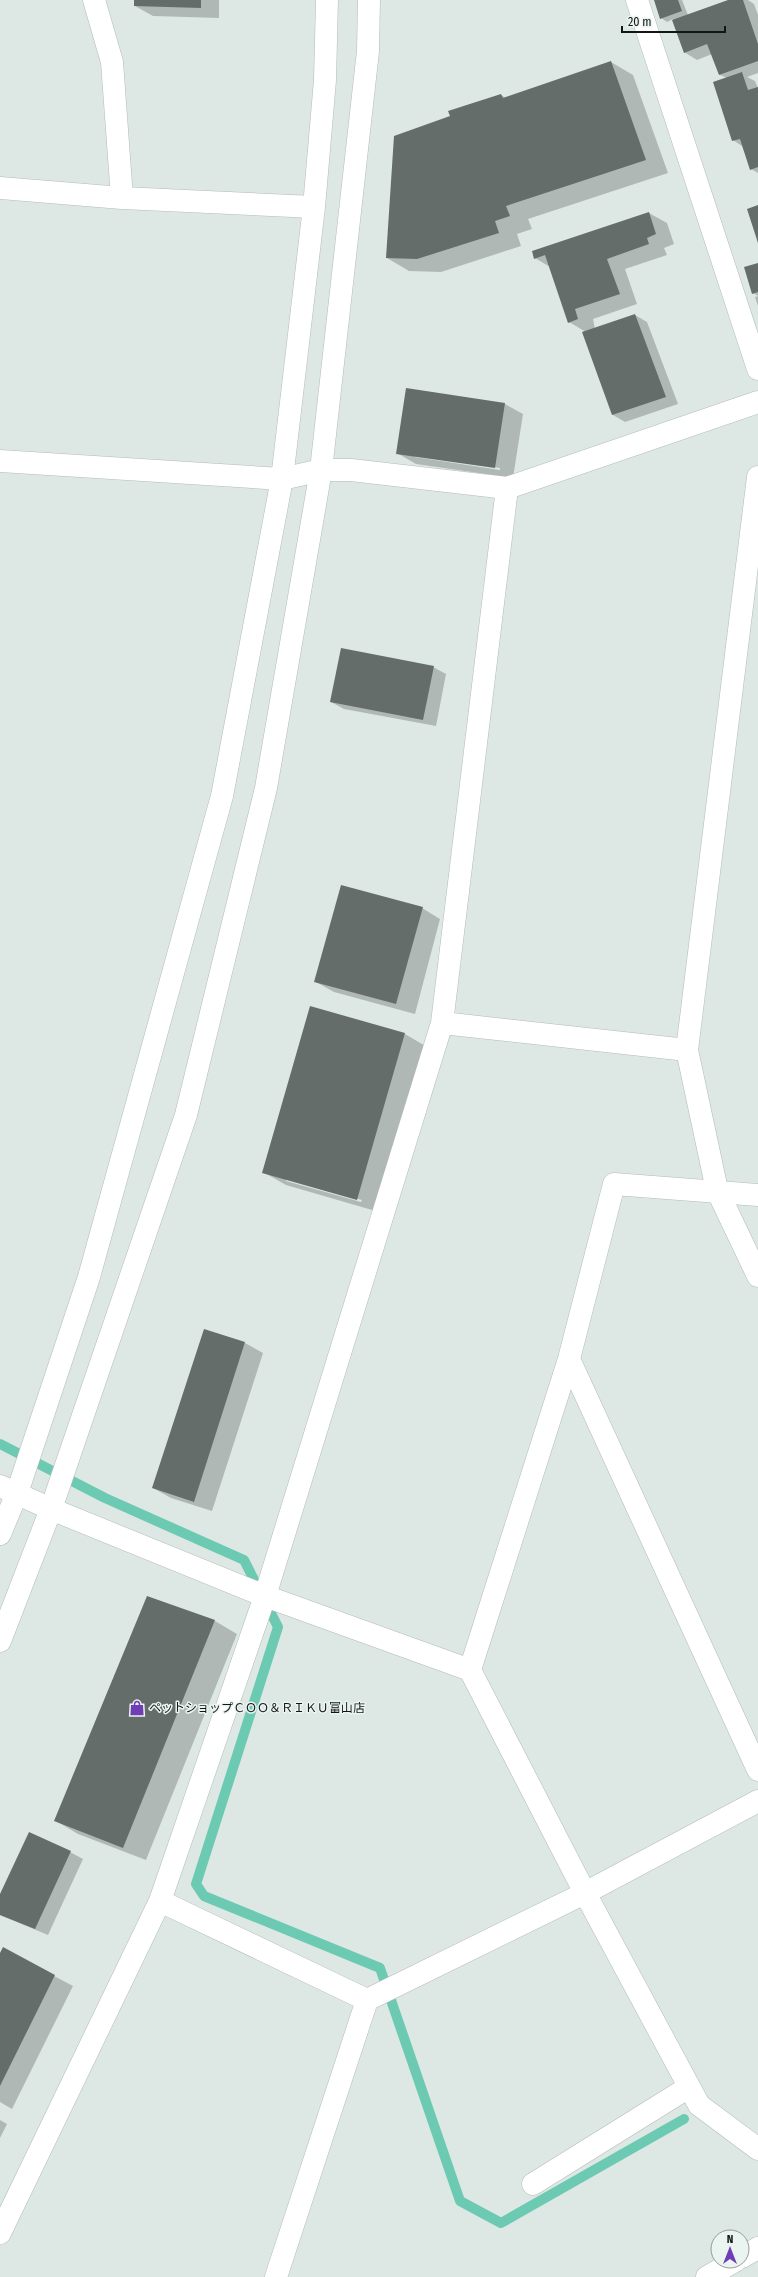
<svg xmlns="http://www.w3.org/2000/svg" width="758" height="2277" font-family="'Fira Sans Condensed','Noto Sans JP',sans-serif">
<rect width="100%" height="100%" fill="#dde7e4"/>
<path fill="#0003" fill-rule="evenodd" d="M135 0H219V18L153 16 135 6Z
M655 0H682L688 15 731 0H748L754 4 758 15V73L747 77 755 81 758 88V173L751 169 742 146 733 140 727 78 720 75 712 54 697 60 684 52 673 19 667 22 661 18Z
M611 62 633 75 668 173 528 219 532 229 517 234 521 246 441 272 409 271 387 258 451 117 501 95 506 98Z
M649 213 667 223 674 244 664 248 667 255 625 269 637 304 593 319 595 329 635 315 647 322 678 404 625 422 613 415 586 332 569 322 550 267 535 258Z
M758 264V296L753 293Z
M758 296V306L755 297Z
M505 404 523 414 513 478 416 464 397 453ZM415 455 500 468V470L415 457Z
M433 667 446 674 436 726 344 709 331 702Z
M422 908 440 919 415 1014 334 992 316 982Z
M405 1034 427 1047 379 1212 286 1185 263 1172ZM286 1179 362 1200 361 1202 286 1181Z
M205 1330 245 1343 263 1353 212 1511 171 1498 153 1488Z
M215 1621 237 1634 146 1860 78 1834 56 1821Z
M70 1852 83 1859 48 1935 0 1915V1896Z
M3 1949 73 1986 12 2109 0 2102V1955Z
M0 2120 7 2124 0 2138Z"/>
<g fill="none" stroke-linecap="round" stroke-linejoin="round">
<path stroke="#6ccab2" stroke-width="10" d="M0 1444 105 1498 244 1560 278 1627 196 1884 204 1896 380 1968 460 2201 501 2223 684 2119"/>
</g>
<path fill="#656d6a" d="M134 0H201V8L134 6Z
M654 0H678L682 11 660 19Z
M728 0H743L758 44V61L719 75 707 44 684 53 672 20Z
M611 61 646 160 506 206 510 216 495 221 499 233 417 259 386 258 394 136 450 116 448 111 501 94 503 98Z
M742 72 748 90 758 87V167L750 170 740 139 732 141 713 82Z
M758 205V243L747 209Z
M649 212 656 234 647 238 649 244 607 259 620 294 575 309 578 319 568 323 545 255 534 259 532 251Z
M758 263V292L752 294 744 267Z
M635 314 666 397 612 415 582 332Z
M406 388 505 403 495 468 396 454Z
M341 648 434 666 423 720 330 702Z
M341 885 423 907 396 1004 314 982Z
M310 1006 405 1033 357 1200 262 1173Z
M204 1329 245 1342 194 1502 152 1488Z
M147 1596 215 1620 123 1848 54 1821Z
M29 1832 71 1851 35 1929 0 1915V1894Z
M3 1947 55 1975 0 2086V1953Z"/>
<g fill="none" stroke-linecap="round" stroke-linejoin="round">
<g stroke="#b3bcb9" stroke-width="23">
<path id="minor" d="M94 0 112 62 122 198
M637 0 758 369
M0 188 122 198 314 207
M0 461 282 479 321 470H351L507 488 758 402
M758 477 687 1050 717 1190 758 1276
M442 1023 687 1050
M569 1359 758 1770
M0 1486 51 1509 265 1596 470 1670 585 1893 699 2105 758 2149
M0 1534 17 1493 89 1277 222 796 282 479 314 207 325 80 327 0
M0 1641 51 1509 186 1115 266 788 321 470 368 51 369 0
M470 1670 569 1359 614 1184 758 1195
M160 1901 367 2000
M533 2184 689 2087
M0 2233 160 1901 265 1596 442 1023 507 488
M742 2257 758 2248
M276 2277 367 2000 585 1893 758 1801
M707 2277 735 2261"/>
</g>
<use href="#minor" stroke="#fff" stroke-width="22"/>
</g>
<defs>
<g id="shop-bare" transform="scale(1.2)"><path d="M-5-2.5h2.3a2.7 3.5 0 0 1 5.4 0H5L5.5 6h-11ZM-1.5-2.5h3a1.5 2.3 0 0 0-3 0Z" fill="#6f3eb5" stroke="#eaf4f1" stroke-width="2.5" paint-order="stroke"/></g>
</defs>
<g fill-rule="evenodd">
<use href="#shop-bare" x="137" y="1708"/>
</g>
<g text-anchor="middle" stroke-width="3" stroke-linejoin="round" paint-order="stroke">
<g font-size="12" fill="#131615" stroke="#eaf4f1" text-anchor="start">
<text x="149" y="1712">ペットショップＣＯＯ＆ＲＩＫＵ富山店</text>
</g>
</g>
<g transform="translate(730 2249)"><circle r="19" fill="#eaf4f1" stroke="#949b99"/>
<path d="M0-3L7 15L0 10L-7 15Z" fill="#6f3eb5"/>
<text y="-6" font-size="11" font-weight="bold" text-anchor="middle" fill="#131615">N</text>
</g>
<path d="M622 26v6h103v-6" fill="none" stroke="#131615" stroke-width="2"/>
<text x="628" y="26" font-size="12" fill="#131615" stroke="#eaf4f1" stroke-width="3" paint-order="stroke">20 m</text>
</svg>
